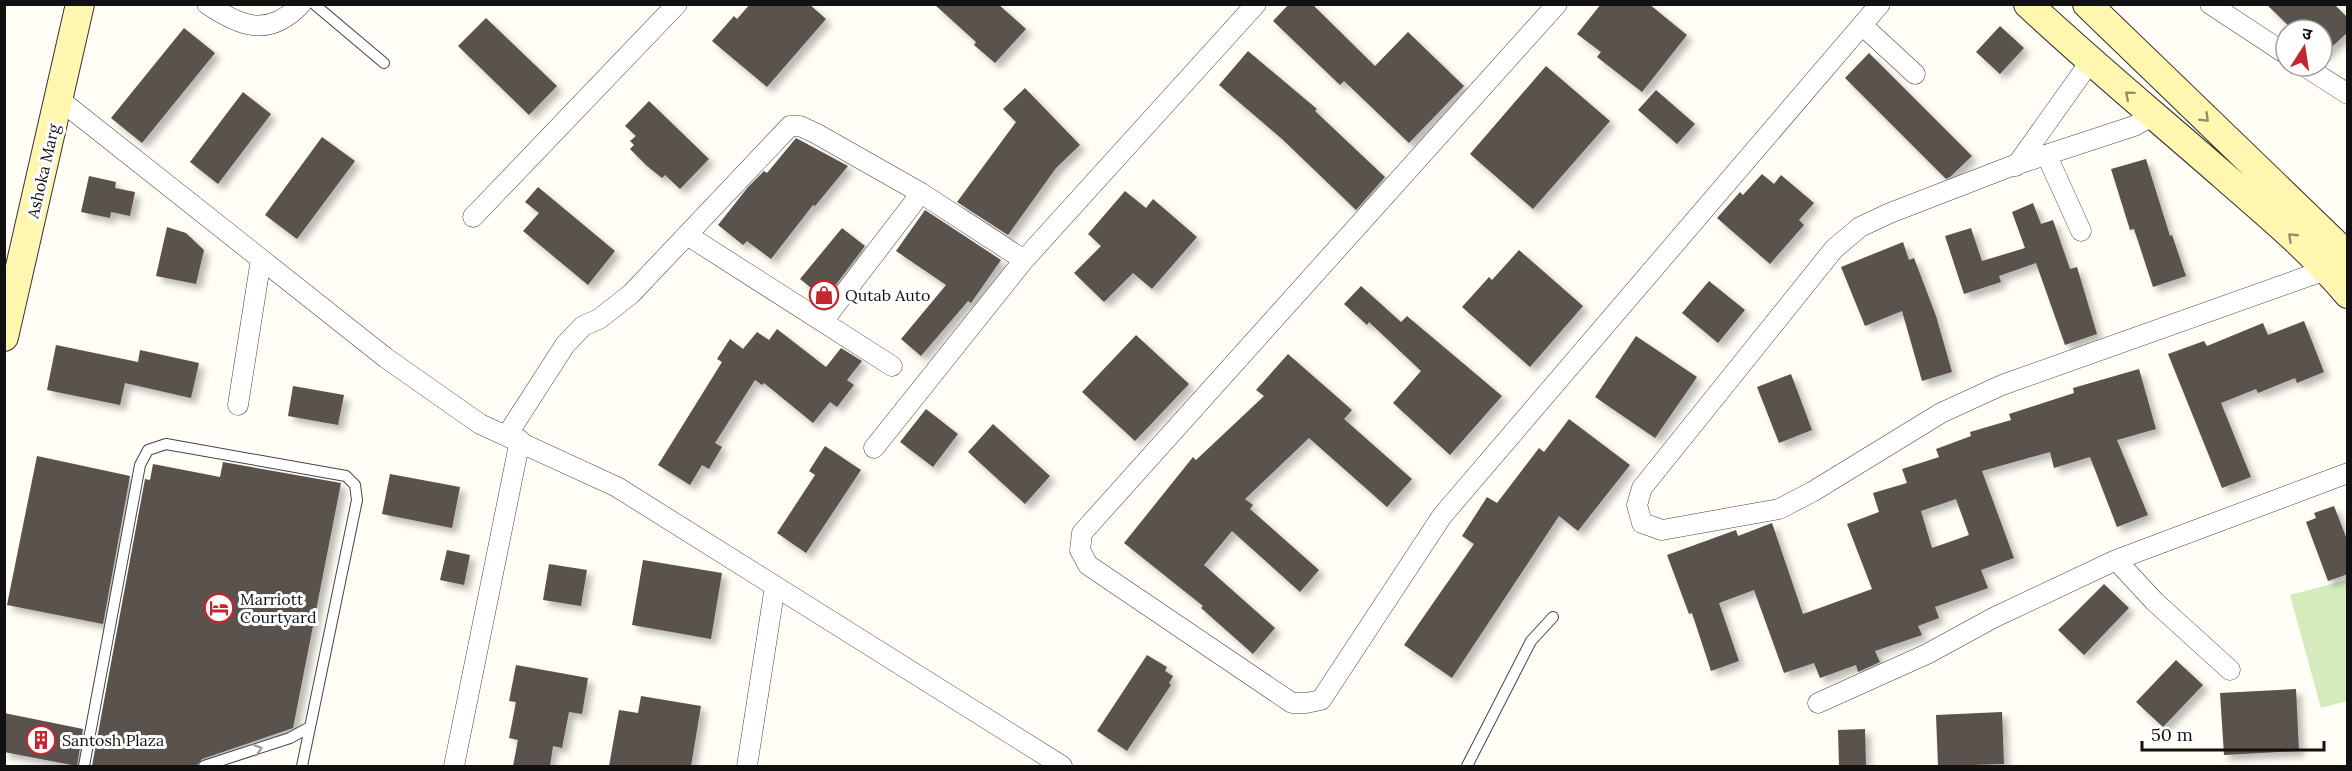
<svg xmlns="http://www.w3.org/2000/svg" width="2352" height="771" font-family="Lora,'Noto Sans Devanagari',serif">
<defs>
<filter id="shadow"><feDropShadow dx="5.5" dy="5.5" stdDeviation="3" flood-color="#0004"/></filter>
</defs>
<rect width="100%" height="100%" fill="#fffdf5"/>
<path fill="#d5ebbd" d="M2347 580V701L2321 708 2290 595Z"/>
<path fill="#5a524d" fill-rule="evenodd" filter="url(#shadow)" d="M750 4H809L826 19 767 87 712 41 734 16 737 19Z
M934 4H998L1026 29 995 63 974 45 976 42Z
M1289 4H1312L1375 66 1408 32 1464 86 1409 143 1344 81 1340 85 1273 21Z
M1601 4H1649L1687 35 1642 92 1597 57 1601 52 1577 34Z
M2266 4H2334L2348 18V32L2322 56V30H2293Z
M486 18 557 86 529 115 458 46Z
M2000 26 2024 48 2000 74 1976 52Z
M184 28 215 53 142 143 111 118Z
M1248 51 1317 109 1315 111 1385 177 1356 210 1282 139 1219 85Z
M1869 53 1972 156 1950 177 1946 179 1845 78Z
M1546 66 1610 121 1533 209 1470 154Z
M1025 88 1080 145 1056 168 1008 235 957 202 1016 122 1003 109Z
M1656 90 1695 124 1677 144 1638 110Z
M243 92 271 114 218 184 190 162Z
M649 101 709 159 680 189 665 175 662 178 647 166 630 149 634 145 630 141 636 136 625 126Z
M322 137 355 161 297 239 265 215Z
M796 138 848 166 815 206 813 205 771 259 747 241 743 245 718 225 748 187 764 171 767 173Z
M2146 159 2170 236 2172 235 2186 276 2153 287 2134 229 2130 230 2111 169Z
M1762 174 1774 184 1781 175 1814 203 1799 220 1804 225 1770 264 1717 218 1740 192 1743 195Z
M89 176 116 182 115 188 135 192 130 216 111 212 110 218 81 212Z
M538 187 615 251 588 285 523 231 539 213 525 202Z
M1125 191 1146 208 1153 199 1197 237 1152 289 1133 273 1104 302 1074 273 1101 246 1088 234Z
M2033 203 2041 224 2053 220 2070 269 2077 267 2097 334 2065 345 2036 263 1999 276 2001 282 1964 294 1945 236 1971 228 1982 261 2025 248 2012 212Z
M925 210 1001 260 971 303 968 301 921 356 901 339 946 285 896 251Z
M167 227 186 233 204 250 196 284 156 276Z
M842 228 865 246 825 299 800 279Z
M1903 242 1909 260 1914 258 1936 316 1952 372 1922 381 1902 311 1865 326 1841 267Z
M1519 250 1583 306 1530 367 1462 307 1489 277 1492 280Z
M1709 281 1745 310 1718 343 1682 313Z
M1361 286 1401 322 1407 316 1502 396 1450 455 1393 403 1421 371 1369 322 1367 325 1344 304Z
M2304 321 2324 372 2297 383 2295 378 2258 393 2256 389 2221 403 2251 477 2222 488 2168 354 2204 341 2207 346 2263 323 2268 335Z
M777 329 826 367 841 348 862 361 847 380 854 385 837 407 830 402 813 423 764 383 762 385 755 380 715 443 722 447 709 469 702 465 690 485 658 465 722 362 717 359 730 339 743 349 757 332 769 340Z
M1136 335 1189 384 1135 441 1082 392Z
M1636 336 1697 377 1655 438 1595 397Z
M56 345 138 362 140 350 199 363 191 398 125 383 120 405 47 390Z
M1288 354 1352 410 1344 419 1412 479 1387 507 1309 438 1245 499 1253 505 1250 509 1319 570 1300 592 1232 531 1204 565 1275 628 1253 654 1201 608 1203 606 1124 543 1193 457 1196 460 1264 396 1256 390Z
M2139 369 2156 429 2117 440 2148 515 2117 527 2090 457 2054 468 2050 452 1982 471 2014 558 1981 570 1988 588 1935 607 1939 618 1918 626 1922 635 1875 651 1880 662 1858 672 1856 665 1820 678 1814 663 1784 673 1754 590 1719 603 1739 661 1711 671 1692 613 1689 614 1667 555 1736 530 1738 536 1772 523 1803 614 1872 589 1847 524 1879 512 1873 493 1907 483 1902 469 1939 457 1936 449 1971 436 1970 432 2011 420 2009 414 2074 393 2073 388ZM1956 499 1969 535 1932 548 1921 511Z
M1791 374 1812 430 1779 443 1757 387Z
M293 386 344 395 338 425 288 416Z
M926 409 958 434 933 467 900 442Z
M1569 419 1630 465 1578 531 1559 516 1452 678 1404 645 1474 544 1462 536 1487 497 1497 503 1539 448 1544 452Z
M993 424 1050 476 1025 504 968 452Z
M825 446 861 470 806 553 777 533 815 475 809 471Z
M37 456 130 476 103 624 7 605Z
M223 462 341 483 293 728 202 759 196 766H92L145 479 150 480 153 464 220 477Z
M390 474 460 487 452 528 382 514Z
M2334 506 2348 542V574L2328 581 2306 522 2316 518 2314 513Z
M447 550 470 555 464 585 440 580Z
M643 560 722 573 711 639 632 625Z
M549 564 587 570 581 606 543 600Z
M2104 584 2129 608 2084 655 2058 630Z
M1147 655 1167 667 1165 671 1173 676 1169 683 1171 685 1127 751 1097 731Z
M2176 660 2203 685 2163 727 2136 702Z
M516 665 588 678 582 714 569 712 562 748 553 746 550 766H513L518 740 509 738 516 702 509 701Z
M2296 689 2299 751 2224 755 2220 693Z
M641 696 701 706 691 766H609L619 710 638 713Z
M2002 712 2004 764 1938 766 1936 715Z
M4 713 83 729 77 766 4 752Z
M1865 729 1866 766H1839L1838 730Z"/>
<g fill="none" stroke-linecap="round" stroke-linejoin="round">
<g stroke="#444" stroke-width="12">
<path id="lane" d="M314 4 384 63
M84 766 140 465 148 450 166 444 346 476 355 485 357 500 302 766
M204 766 290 738 310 727
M1467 766 1531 641 1553 617"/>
</g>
<g stroke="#444" stroke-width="21">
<path id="street" d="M207 4C241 27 269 38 301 4
M1557 4 1082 533 1080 550 1088 565 1292 703H1306L1321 700 1442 516 1880 4
M2210 4 2286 54
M1862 25 1915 74
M2304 66 2348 94
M60 100 386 358 480 424 617 487 1062 766
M2154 115 2134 126 2009 167 1890 213 1860 227 1834 249 1642 488 1637 505 1642 523 1662 530 1779 509 1812 492 1941 413 2002 385 2317 273 2338 275
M2047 156 2081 231
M2016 166 2090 62
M473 217 677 4
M687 235 892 366
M824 320 921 193 1024 260
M238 405 261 259
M507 435 565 345 583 326 599 319 631 294 790 126H800L817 134 921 193
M874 448 1024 260 1256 4
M2116 560 2155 602 2230 670
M1818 703 1927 654 1993 618 2116 560 2348 473
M454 766 520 440
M747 766 775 586"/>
</g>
<g stroke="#333" stroke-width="30">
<path id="secondary" d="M2028 4C2092 64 2159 119 2225 177 2267 214 2311 250 2348 294
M2087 4 2348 256
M4 337 80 4"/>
</g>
<use href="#lane" stroke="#fff" stroke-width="10"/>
<use href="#street" stroke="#fff" stroke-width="20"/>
<use href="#secondary" stroke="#fff6b0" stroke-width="28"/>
</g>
<defs><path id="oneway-chevron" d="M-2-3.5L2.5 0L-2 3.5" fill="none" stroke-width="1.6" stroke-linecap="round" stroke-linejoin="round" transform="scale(1.5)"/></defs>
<g stroke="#948f68">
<use href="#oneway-chevron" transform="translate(2129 95) rotate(-140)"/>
<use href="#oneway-chevron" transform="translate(2205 118) rotate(44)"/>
<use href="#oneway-chevron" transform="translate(2292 237) rotate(-136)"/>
</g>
<use stroke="#a0a0a0" href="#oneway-chevron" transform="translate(258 749) rotate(-18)"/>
<defs>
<g id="shop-ring" transform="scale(1.5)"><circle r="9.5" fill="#fff" stroke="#c4262e" stroke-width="1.5"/><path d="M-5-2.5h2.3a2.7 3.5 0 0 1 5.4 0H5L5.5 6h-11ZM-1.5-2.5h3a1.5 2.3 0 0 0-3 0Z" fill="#c4262e"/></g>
<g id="hotel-ring" transform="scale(1.5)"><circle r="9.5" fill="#fff" stroke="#c4262e" stroke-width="1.5"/><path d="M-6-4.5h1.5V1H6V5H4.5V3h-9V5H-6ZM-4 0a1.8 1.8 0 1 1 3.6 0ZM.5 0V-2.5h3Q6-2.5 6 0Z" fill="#c4262e"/></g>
<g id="building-ring" transform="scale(1.5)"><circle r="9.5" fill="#fff" stroke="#c4262e" stroke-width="1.5"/><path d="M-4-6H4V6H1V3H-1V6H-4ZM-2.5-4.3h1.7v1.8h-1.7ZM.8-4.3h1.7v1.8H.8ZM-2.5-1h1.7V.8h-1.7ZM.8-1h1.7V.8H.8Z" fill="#c4262e"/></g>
</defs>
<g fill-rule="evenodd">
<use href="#shop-ring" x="824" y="295"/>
<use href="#hotel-ring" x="219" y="608"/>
<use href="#building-ring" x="41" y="740"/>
</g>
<g text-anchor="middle" stroke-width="6" stroke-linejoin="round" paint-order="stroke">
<g font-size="16" fill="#111" stroke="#fff">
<text transform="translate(43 171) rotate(-77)" y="6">Ashoka Marg</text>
</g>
<g font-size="16" fill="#111" stroke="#fff" text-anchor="start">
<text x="845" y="301">Qutab Auto</text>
<text x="240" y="605">Marriott<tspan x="240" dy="18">Courtyard</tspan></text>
<text x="62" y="746">Santosh Plaza</text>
</g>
</g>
<rect width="2352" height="771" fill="none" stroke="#111111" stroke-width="12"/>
<g transform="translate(2304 48) rotate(12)"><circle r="28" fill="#ffffff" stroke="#a0a0a0" stroke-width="1.5"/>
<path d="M0-4.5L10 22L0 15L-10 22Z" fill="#c4262e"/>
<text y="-9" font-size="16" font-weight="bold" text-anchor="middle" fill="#111111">उ</text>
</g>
<path d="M2142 741v9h182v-9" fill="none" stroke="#111111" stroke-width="3"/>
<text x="2151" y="741" font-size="18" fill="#111111" stroke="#ffffff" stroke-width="4.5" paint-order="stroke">50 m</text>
</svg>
